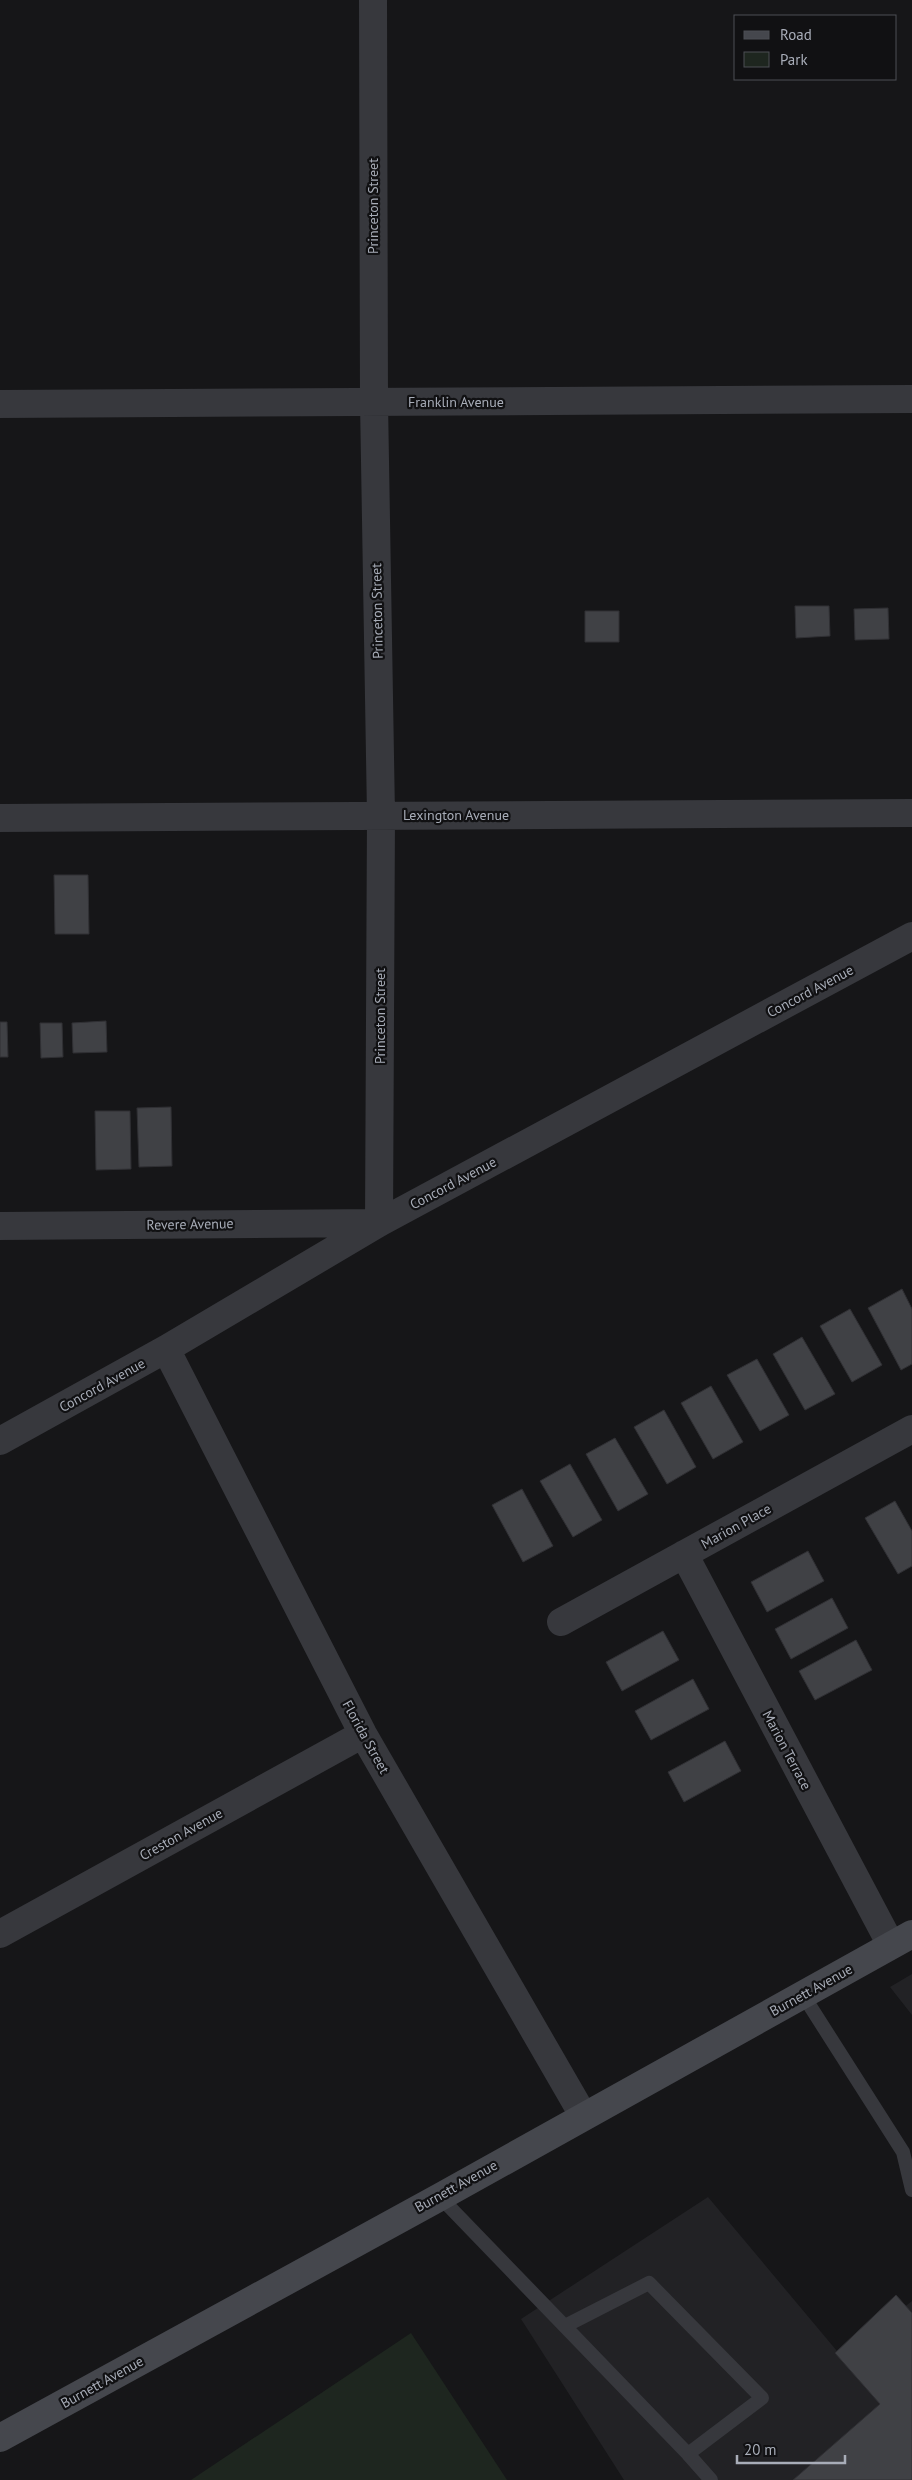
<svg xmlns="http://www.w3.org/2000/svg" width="912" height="2480" font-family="'PT Sans',sans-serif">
<rect width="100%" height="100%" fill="#161618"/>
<path fill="#222225" d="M912 1974V2015L890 1987Z
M708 2197 842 2357 912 2301V2480H624L521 2319Z"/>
<path fill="#1e261f" d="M411 2333 507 2480H191Z"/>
<path fill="#404145" stroke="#303034" d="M795 606H829L830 636 796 638Z
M888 608 889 639 855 640 854 609Z
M585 611H619V642H585Z
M54 875H88L89 934H55Z
M106 1021 107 1052 73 1053 72 1023Z
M0 1022H7L8 1057H0Z
M40 1023H62L63 1057 41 1058Z
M171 1107 172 1166 139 1167 137 1108Z
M95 1111H130L131 1169 96 1170Z
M902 1289 912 1309V1364L901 1370 868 1308Z
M850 1309 882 1365 852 1382 820 1326Z
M802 1337 835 1394 805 1410 773 1354Z
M757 1359 789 1415 760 1431 727 1375Z
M711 1386 743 1442 713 1459 681 1403Z
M664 1410 696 1467 667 1484 634 1427Z
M615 1438 648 1494 618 1511 586 1454Z
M570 1464 602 1520 573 1537 540 1481Z
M522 1489 553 1546 523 1562 492 1505Z
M895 1501 912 1531V1566L898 1574 865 1518Z
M808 1551 824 1581 767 1612 751 1582Z
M832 1598 848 1628 791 1659 775 1629Z
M663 1631 679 1660 622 1691 606 1662Z
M856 1640 872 1670 815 1700 799 1671Z
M693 1679 709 1709 651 1740 635 1711Z
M725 1741 741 1771 684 1802 668 1772Z
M896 2295 912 2313V2480H793L880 2404 835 2353Z"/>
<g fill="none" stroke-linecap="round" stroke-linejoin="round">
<path stroke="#37383d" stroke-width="14" d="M803 1995 903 2152 912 2190
M440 2197 688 2454 711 2480
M565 2326 649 2283 762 2398 688 2454"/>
<path stroke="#37383d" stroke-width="28" d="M0 404 912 399
M0 818 912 813
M0 1226 379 1223 381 815 374 402 373 0
M166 1349 363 1734 583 2115
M0 1441 166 1349 379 1223 912 936
M684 1554 891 1945
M561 1622 912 1429
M0 1934 363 1734"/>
<path stroke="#45474d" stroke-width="28" d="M0 2438 440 2197 912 1934"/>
</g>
<g text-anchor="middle" stroke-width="4.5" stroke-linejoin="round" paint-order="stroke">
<g font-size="14" fill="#a8adb8" stroke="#111113">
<text transform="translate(373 206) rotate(-90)" y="5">Princeton Street</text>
<text x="456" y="407">Franklin Avenue</text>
<text transform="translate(377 611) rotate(-91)" y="5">Princeton Street</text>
<text x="456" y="820">Lexington Avenue</text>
<text transform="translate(810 991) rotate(-28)" y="5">Concord Avenue</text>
<text transform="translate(380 1016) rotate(-90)" y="5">Princeton Street</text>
<text transform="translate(453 1183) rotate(-28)" y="5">Concord Avenue</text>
<text transform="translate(190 1224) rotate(-1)" y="5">Revere Avenue</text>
<text transform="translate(102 1385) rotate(-29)" y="5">Concord Avenue</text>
<text transform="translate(736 1526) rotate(-29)" y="5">Marion Place</text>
<text transform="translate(366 1737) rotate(61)" y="5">Florida Street</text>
<text transform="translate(787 1750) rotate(62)" y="5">Marion Terrace</text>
<text transform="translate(181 1834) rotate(-29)" y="5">Creston Avenue</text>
<text transform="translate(811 1990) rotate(-29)" y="5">Burnett Avenue</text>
<text transform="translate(456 2186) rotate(-29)" y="5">Burnett Avenue</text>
<text transform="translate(102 2382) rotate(-29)" y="5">Burnett Avenue</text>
</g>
</g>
<rect x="734" y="15" width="162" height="65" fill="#111113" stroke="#4d4f55"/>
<rect x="744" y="31" width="25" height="8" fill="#45474d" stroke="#4d4f55"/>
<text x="780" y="40" font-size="15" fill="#a8adb8">Road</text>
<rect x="744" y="52" width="25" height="15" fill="#1e261f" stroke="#4d4f55"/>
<text x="780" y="65" font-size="15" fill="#a8adb8">Park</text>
<path d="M737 2455v8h108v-8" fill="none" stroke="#a8adb8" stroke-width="2.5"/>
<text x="744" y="2455" font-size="15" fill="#a8adb8" stroke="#111113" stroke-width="4" paint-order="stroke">20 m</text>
</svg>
